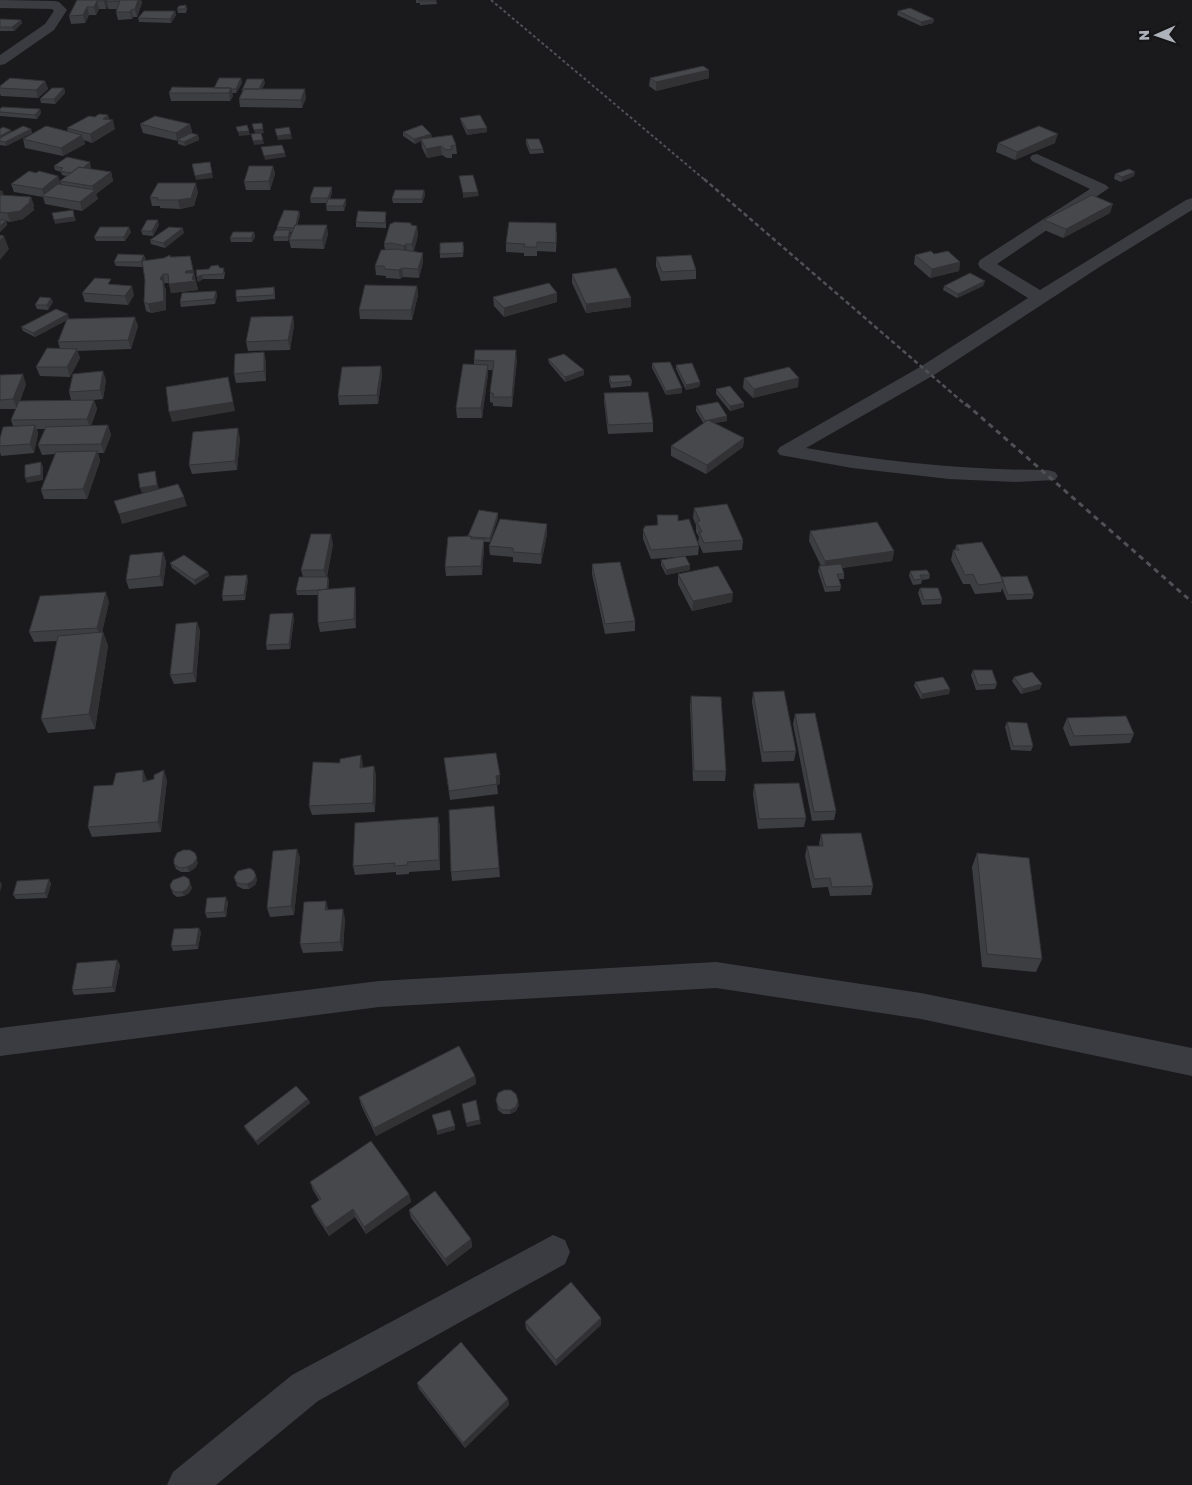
<svg xmlns="http://www.w3.org/2000/svg" width="1192" height="1485" font-family="'Golos Text',sans-serif">
<rect width="100%" height="100%" fill="#1a1a1c"/>
<g fill="none" stroke-linecap="round" stroke-linejoin="round">
<path fill="#3b3c41" fill-rule="evenodd" d="M0 0 55 1 59 2 67 10 54 30 5 64 0 65V55L45 24 54 11 52 9 0 8Z
M1037 154 1106 185 1109 188 997 264 1040 290 1186 200 1192 198V210L1101 266 934 375 806 448C886 462 967 470 1048 470L1055 472 1058 476 1055 480 1015 482 949 479 852 468 780 455 777 451 780 447 920 367 1028 298 980 268 978 264 980 260 1090 189 1032 161 1030 158 1032 155Z
M716 962 921 993 1192 1048V1076L921 1019 716 988 379 1007 0 1056V1028L379 981Z
M553 1235 565 1240 570 1252 565 1264 318 1401 216 1485H167L173 1472 292 1375Z"/>
<path stroke="#4f5156" stroke-width="2" stroke-dasharray="3 2.5" stroke-linecap="butt" d="M491 0 705 180"/>
<path stroke="#4f5156" stroke-width="2.5" stroke-dasharray="4.5 3" stroke-linecap="butt" d="M704 179 967 406"/>
<path stroke="#4f5156" stroke-width="3" stroke-dasharray="5.5 4.5" stroke-linecap="butt" d="M966 404 1192 602"/>
</g>
<path fill="#3d3e41" d="M77 0H141L142 3 137 17H133L132 19 118 20 116 12 117 9H108V6L106 9H99L96 15H89L85 23 71 24 69 16Z
M416 0H436L437 4 420 5V3H416Z
M186 5 187 9 186 13H178L177 9Z
M175 11 176 15 171 23 139 22 138 18Z
M898 11 934 19 933 23 921 26 897 15Z
M0 19 21 20 22 23 14 31H0Z
M709 70V78L656 91 649 86 650 78Z
M241 78 242 83 236 93H232L233 96 230 101H171L169 93 214 88Z
M45 81 48 89 38 98 1 96 0 94V86Z
M265 83 262 89 306 98 302 108 240 107 239 99 242 92V90Z
M64 88 65 93 55 104 41 103 40 99Z
M0 109H40L41 113 37 119 0 116Z
M108 115 109 120 115 129 92 143 84 140 85 144 63 156 25 148 23 139 68 132 67 128 95 117Z
M460 118 487 132 467 135 461 122Z
M140 124H190L192 132 189 134 198 135 199 140 185 146 178 144V141L143 133Z
M0 129 12 132 31 129 32 133 6 146 0 145Z
M403 132 431 134 432 138 456 145 457 154H452V158H447L442 155 427 158 422 148 421 141 415 144 403 136Z
M526 139 543 149 544 153 530 154 526 144Z
M998 143H1055L1015 160 996 152Z
M54 166 91 167 89 169 111 172 113 181 96 194 98 199 82 211 45 204 43 197 14 192 11 184 36 173 58 176 60 184H61L60 181 66 176 62 175 61 172 55 170Z
M273 166 275 174 270 190H246L244 182Z
M1135 172 1134 176 1121 182 1114 179 1115 174Z
M0 190 3 195 31 197 34 206 33 207 34 210 23 219 10 222 6 221 7 225 0 232Z
M424 190 425 195 422 203H393L392 199Z
M198 192 194 206 180 209 160 208V206H152L150 197Z
M332 192 330 199 346 204 344 211H327L326 206 327 203H311L310 198Z
M299 211 300 215 297 225 328 234 324 249 291 248 289 240 292 232H290L288 241H274L273 237 277 230V227Z
M386 212V228L356 227V222Z
M1110 213 1063 238 1042 229 1044 220Z
M159 225 153 236 143 235 141 231Z
M412 225 417 226 418 235 414 251 423 253V262L419 278 403 277 400 279 386 278V276L376 275 375 266 385 250 384 244Z
M131 232 125 241H96L94 237Z
M254 232 255 237 252 242H231L230 238Z
M557 232 556 252 537 251V256H524V253L506 252V243Z
M184 233 165 248 151 244 150 240Z
M464 246 463 257 440 258V254Z
M934 254 960 262 959 271 930 278 914 264 915 255Z
M190 256 198 290 171 293 169 283H165L164 285 166 290V310L151 313 146 311 144 302 145 280 143 265 142 267 116 266 114 262 146 259 145 261 170 257Z
M656 257 696 270V279L661 281 656 266Z
M220 268 225 272 224 279H203L198 282 197 277Z
M572 274 631 298V307L586 313 572 283Z
M985 281 983 286 957 298 943 290 944 286Z
M417 286 418 295 412 320 360 319 359 310Z
M274 287 275 292V299L237 302 236 297Z
M216 291 217 296 215 304 181 307 180 302Z
M82 293 134 295 128 305 85 302Z
M557 293V302L504 317 494 306 493 297Z
M53 302 48 310 37 309 35 305Z
M293 316 294 325 290 350 248 351 246 342Z
M69 319 138 326 131 349 77 351 80 358 70 377 40 376 36 367 60 349 58 342 67 320 35 337 23 331 21 327Z
M548 359 584 370V375L565 382 549 363Z
M474 360H517L512 407 493 406V403L490 402V392L493 370H488V374L482 418H457L456 408 474 364Z
M266 361V381L236 383 234 374Z
M652 363 682 393 666 395 652 368Z
M676 365 700 382 699 387 686 390 676 369Z
M381 366 382 376 378 404 339 405 338 396Z
M0 375 26 384 20 401 71 400 69 392 106 380 103 399 94 400 97 409 91 426 108 425 111 435 104 453H98L100 461 87 499H44L41 490 55 454 42 455 38 445 45 429H37L38 434 34 453 1 456 0 452V438L13 426 11 420 16 409H0Z
M609 376 632 381 631 386 611 388 609 381Z
M744 378 798 387 753 398 743 388Z
M716 389 744 403V407L730 411 716 394Z
M604 393 653 423V432L608 434 604 402Z
M696 406 727 416V421L715 423 744 438 743 447 706 474 671 456V446L704 424 696 411Z
M240 438 237 470 192 474 189 465Z
M694 508 743 540 742 550 703 553 698 542 699 537 696 532V525L693 518Z
M498 513V518L490 542H484V548L482 575 446 576 445 567 468 536Z
M657 515 678 521 699 546 698 555 685 556 690 565V570L666 575 661 565V560L678 557 651 559 643 539V530L657 525Z
M547 524V534L541 564 513 562V557L490 555 489 546Z
M810 531 894 551 892 561 842 568 844 574V579H838L841 586 840 591 825 592 818 571 819 566H821L809 541Z
M333 544 327 577 329 581 328 589 356 596V628L320 632 318 623V595H297L296 591 303 577 301 570Z
M956 545 1001 577 1034 594 1032 599 1007 600 1002 588 1001 592 975 594 970 584H963L951 560 953 550H955Z
M163 552 166 562 163 586 129 589 126 580Z
M170 563 208 572 209 576 195 585 172 568Z
M592 564 635 621V631L605 634 592 574Z
M910 571 930 575 929 579 922 580 921 584 913 585 909 576Z
M678 574 732 602 692 611 678 584Z
M248 579 245 600 223 601 222 596Z
M920 588 942 599 941 604 922 605 918 593Z
M109 602 102 632H103L108 646 95 729 48 733 41 719 57 641 34 642 29 632Z
M294 618 290 649 267 650 266 645Z
M197 622 200 631 196 682 174 684 170 675Z
M973 670 997 684 995 689 976 690 971 675Z
M1014 677 1040 689 1021 694 1012 681Z
M915 682 950 689 949 694 921 699 914 686Z
M753 692 796 751 794 761 762 762 752 702Z
M691 696 726 771 725 781H693L690 706Z
M795 714 836 811 834 820 812 821 793 724Z
M1067 718 1134 734 1130 743 1070 746 1063 728Z
M1007 722 1033 746 1031 751 1011 750 1005 727Z
M444 758 500 775V784L497 785 498 794 450 800Z
M363 765 362 768 374 766 376 776 375 812 312 815 309 806Z
M147 780V781L167 780 161 832 92 837 88 827 113 785Z
M754 784 806 818 804 827 758 829 753 794Z
M494 806 500 877 452 881 451 872Z
M438 817 440 827V870L409 872V874L396 875V872L355 875 353 866Z
M821 834 873 886 871 895 830 896 828 887 812 888 805 856 807 846H820L819 844Z
M297 849 300 858 294 915 270 917 267 908Z
M977 853 1042 959 1036 972 982 967 972 867Z
M198 863 195 868 189 872H181L176 869 174 864Z
M254 871 257 880 255 885 249 889H243L237 886 236 882Z
M49 879 51 884 47 898 16 899 13 895Z
M190 884 192 888 189 893 184 896 177 897 173 894 171 889Z
M326 901 328 910 345 918 343 951 303 953 300 944Z
M228 902 226 917 207 918 205 913Z
M201 932 198 949 173 951 171 946Z
M117 960 120 965 115 992 74 995 72 990Z
M475 1076 476 1084 376 1136 361 1105 359 1097Z
M308 1099 310 1103 258 1145 246 1130 244 1126Z
M496 1100 519 1105 516 1111 510 1114H503L498 1110Z
M310 1182 409 1194 411 1202 366 1234 355 1217 329 1236 314 1213 311 1206 319 1200 313 1190Z
M409 1210 471 1239 472 1247 447 1266 411 1218Z
M601 1318V1325L556 1366 526 1329 525 1322Z
M417 1383 508 1399 509 1405 465 1448 419 1389Z"/>
<path fill="#323235" d="M105 0H107V2L108 6 106 9 104 1Z
M138 0H141L142 3 137 17 135 9Z
M97 1 99 9 96 15 94 7Z
M87 7 89 15 85 23 83 15Z
M131 10 133 17 132 19 130 12Z
M175 11 176 15 171 23 170 19Z
M934 19 933 23 921 26V22Z
M21 20 22 23 14 31 12 27Z
M709 70V78L656 91V82Z
M241 78 242 83 236 93V89Z
M264 79 265 83 260 94 259 90Z
M45 81 48 89 38 98 36 90Z
M64 88 65 93 55 104 54 99Z
M231 88 233 96 230 101 229 93Z
M305 89 306 98 302 108 301 100Z
M40 109 41 113 37 119 35 115Z
M108 115 110 122 113 120 115 129 92 143 90 134 103 119Z
M190 124 192 132 179 140H177V141L176 133Z
M487 128V132L467 135V130Z
M31 129 32 133 6 146 5 142Z
M263 129 264 133 255 134 254 130Z
M11 130 13 135 0 141V136Z
M249 131 250 135 239 136 238 132Z
M291 134 292 139 278 140 277 136Z
M431 134 432 138 421 139V141L415 144 414 139Z
M1058 134 1055 143 1015 160 1017 152Z
M82 135 85 144 63 156 61 148Z
M198 135 199 140 185 146 184 142Z
M263 140 264 144 254 145 253 141Z
M441 146 442 155 427 158 426 149Z
M285 153 286 157 265 160 264 156Z
M90 162 91 167 76 178 75 173Z
M273 166 275 174 270 190 269 181Z
M111 172 113 181 96 194 98 199 82 211 80 202 94 191 92 186Z
M1135 172 1134 176 1121 182 1122 177Z
M212 173 213 178 196 180 195 176Z
M58 176 61 185 44 196 42 189Z
M196 183 198 192 194 206 180 209 178 200Z
M332 187V192L329 203 328 198Z
M2 190 5 199 0 203V192Z
M424 190 425 195 422 203V199Z
M478 192 479 196 463 198V193Z
M31 197 34 206 33 207 34 210 23 219 10 222 7 213 29 201Z
M346 199V204L344 211 343 206Z
M1113 204 1110 213 1063 238 1066 229Z
M73 210 76 221 55 224 54 220Z
M299 211 300 215 296 232 295 228Z
M6 220 7 225 0 232V226Z
M158 220 159 225 153 236 152 231Z
M327 225 328 234 324 249 322 240Z
M417 226 418 235 413 253 412 244Z
M129 227 131 232 125 241 124 237Z
M183 228 184 233 165 248 163 243Z
M290 230 291 235 288 241V237Z
M254 232 255 237 252 242 251 238Z
M4 236 9 249 0 260V241Z
M406 244 407 253 405 255 404 246Z
M423 253V262L419 278 418 269Z
M144 255 146 259 142 267 141 262Z
M960 262 959 271 930 278 932 269Z
M402 268 403 277 400 279 399 270Z
M193 270 198 290 171 293 169 284 185 273 186 271Z
M163 274 165 283 164 285 166 290V310L151 313 148 304Z
M202 275 203 279 198 282 197 277Z
M985 281 983 286 957 298 958 294Z
M132 286 134 295 128 305 125 296Z
M417 286 418 295 412 320 411 310Z
M216 291 217 296 215 304 214 299Z
M557 293V302L504 317V308Z
M51 298 53 302 48 310 47 305Z
M631 298V307L586 313V304Z
M68 314 69 319 35 337 33 333Z
M293 316 294 325 290 350 288 340Z
M135 317 138 326 131 349 128 340Z
M77 349 80 358 70 377 67 367Z
M516 350 517 360 512 407V397Z
M264 352 266 361V381L264 371Z
M488 365V374L482 418 481 408Z
M381 366 382 376 378 404 377 395Z
M584 370V375L565 382V377Z
M103 371 106 380 103 399 100 390Z
M23 374 26 384 17 409 13 399Z
M228 377 235 411 172 422 169 412Z
M799 378 798 387 753 398 754 389Z
M700 382 699 387 686 390V385Z
M682 388V393L666 395V391Z
M94 400 97 409 90 428 87 419Z
M744 403V407L730 411V406Z
M727 416V421L705 425V421Z
M35 425 38 434 34 453 30 444Z
M108 425 111 435 104 453 101 444Z
M238 428 240 438 237 470 235 461Z
M744 438 743 447 706 474 707 465Z
M97 451 100 461 87 499 83 489Z
M41 462 43 467V480L27 483 25 478Z
M155 471 159 490 142 493 140 488Z
M184 497 187 506 122 524 119 514Z
M498 513V518L490 542V538Z
M547 524V534L541 564V554Z
M331 534 333 544 326 579 324 570Z
M484 539V548L482 575 481 566Z
M894 551 892 561 824 570 825 561Z
M163 552 166 562 163 586 160 576Z
M690 565V570L666 575V570Z
M208 572 209 576 195 585 194 580Z
M247 575 248 579 245 600 244 595Z
M328 577 329 581 328 595 327 590Z
M355 587 356 596V628L354 619Z
M106 592 109 602 101 638 97 628Z
M733 593 732 602 692 611 693 601Z
M293 613 294 618 290 649 289 644Z
M197 622 200 631 196 682 193 673Z
M103 632 108 646 95 729 89 714Z
M1042 684 1040 689 1021 694 1023 689Z
M950 689 949 694 921 699 922 694Z
M361 755 363 765 362 778 360 768Z
M374 766 376 776 375 812 373 803Z
M143 770 147 780V791L143 782Z
M164 770 167 780 161 832 158 822Z
M500 775V784L496 785V776Z
M438 817 440 827V870L439 860Z
M297 849 300 858 294 915 291 906Z
M195 853 198 863 195 868 189 872 187 867Z
M256 876 257 880 255 885 249 889 247 884Z
M49 879 51 884 47 898 45 893Z
M189 879 192 888 189 893 184 896 182 892Z
M0 881 2 885 0 892Z
M226 897 228 902 226 917 224 912Z
M326 901 328 911 325 910Z
M343 909 345 918 343 951 340 942Z
M199 928 201 932 198 949 196 945Z
M117 960 120 965 115 992 112 987Z
M475 1076 476 1084 376 1136 374 1128Z
M308 1099 310 1103 258 1145 256 1141Z
M518 1101 519 1105 516 1111 510 1114V1110Z
M480 1120 481 1124 467 1127 466 1123Z
M455 1126V1130L437 1135V1131Z
M409 1194 411 1202 366 1234 364 1227Z
M353 1209 355 1217 329 1236 326 1228Z
M471 1239 472 1247 447 1266 445 1259Z
M601 1318V1325L556 1366V1360Z
M508 1399 509 1405 465 1448 463 1443Z"/>
<path fill="#47484c" stroke="#323235" d="M77 0H105L104 1H97L94 7H87L83 15 69 16Z
M107 0H138L135 9 131 10 130 12H116L120 1 107 2Z
M419 0H436V1H419Z
M186 5 185 9H177L179 6Z
M910 8 934 19 921 22 898 11Z
M144 11H175L170 19 138 18Z
M0 19 21 20 12 27H0Z
M703 66 709 70 656 82 650 78Z
M10 78 45 81 36 90 0 88V86Z
M219 78H241L236 89H231V88H214Z
M247 79H264L259 89H244L242 90Z
M172 87 231 88 229 93H169Z
M52 88H64L54 99H40Z
M244 89H305L301 100 239 99Z
M2 107 40 109 35 115 0 112V109Z
M99 114 108 115 103 119 113 120 90 134 67 128 89 116 95 117Z
M480 115 487 128 467 130 460 118Z
M155 116 190 124 176 133 140 124Z
M262 123 263 129 254 130 252 124Z
M247 125 249 131 238 132 236 127Z
M422 125 431 134 414 139 403 132Z
M23 126 31 129 5 142 0 141V138Z
M46 126 82 135 61 148 23 139Z
M1039 126 1058 134 1017 152 998 143Z
M3 127 11 130 0 136V129Z
M289 127 291 134 277 136 275 129Z
M191 133 198 135 184 142 177 140Z
M261 133 263 140 253 141 251 134Z
M452 135 456 145 451 146 452 149 446 150 441 146 426 149 421 139Z
M526 139H539L543 149 530 150Z
M282 145 285 153 264 156 261 147Z
M67 157 90 162 83 168 79 167 71 173 60 171 63 168 54 166Z
M210 162 212 173 195 176 192 164Z
M249 166H273L269 181 244 182Z
M79 167 111 172 92 186 60 181Z
M1129 169 1135 172 1122 177 1115 174Z
M29 171 36 173 39 171 58 176 42 189 11 184Z
M473 175 478 192 463 193 459 176Z
M158 183H196L191 198 178 200H158V198L150 197Z
M58 184 95 190 80 202 42 196Z
M314 187H332L328 198H310Z
M395 190H424L422 199H392Z
M0 195 31 197 29 201H31L20 211 7 213 0 212Z
M1092 195 1113 204 1066 229 1044 220Z
M328 199H346L343 206H326Z
M73 210 74 217 54 220 52 213Z
M284 210 299 211 296 225H295L294 228 277 227Z
M358 211 386 212 385 223 356 222Z
M0 220H6L0 226Z
M147 220H158L152 231H141Z
M395 222 411 223V225L417 226 412 244H406L404 246 392 243 384 244 390 224Z
M509 222 556 223V243L537 242V247H524L525 244 506 243Z
M295 225H327L322 240H289Z
M100 227H129L124 237H94Z
M169 227 183 228 163 243 150 240Z
M276 230H290L288 237H273Z
M233 232H254L251 238H230Z
M0 235 4 236 0 241Z
M463 242V253L440 254V243Z
M396 249 423 253 418 269 402 268 399 270 385 269 384 266H375L381 250Z
M931 251 934 254 948 251 960 262 932 269 915 255Z
M118 254 144 255 141 262H114Z
M170 255V257H175L190 256 193 270 186 271 185 273H194L192 279 196 281 169 284 168 274H163L160 279 163 281 164 301 148 304 144 302 145 280 142 261 164 258Z
M691 255 696 270 662 272 656 257Z
M218 265 220 268H224L223 274 202 275 197 277 196 270 209 269 211 266Z
M616 268 631 298 586 304 572 274Z
M970 273 985 281 958 294 944 286Z
M95 278 111 279 108 284 132 286 125 296 82 293Z
M549 283 557 293 504 308 493 297Z
M365 285 417 286 411 310H359Z
M274 287V295L236 297V290Z
M216 291 214 299 180 302 182 293Z
M40 297 51 298 47 305H35Z
M56 309 68 314 33 333 21 327Z
M293 316 288 340 246 342 251 317Z
M135 317 128 340 58 342 67 319Z
M47 348 77 349 67 367H36Z
M475 350H516L512 397H493L494 394 490 392 494 361 474 360Z
M264 352V371L234 374 235 354Z
M564 354 584 370 565 377 548 359Z
M670 362 682 388 666 391 652 363Z
M692 363 700 382 686 385 676 365Z
M463 364 488 365 481 408H456Z
M381 366 377 395 338 396 342 367Z
M789 367 799 378 754 389 744 378Z
M103 371 100 390 69 392 73 374Z
M23 374 13 399 0 400V375Z
M629 375 632 381 611 383 609 376Z
M228 377 233 402 169 412 166 387Z
M730 386 744 403 730 406 716 389Z
M648 392 653 423 608 425 604 393Z
M94 400 87 419 11 420 19 401Z
M718 402 727 416 705 421 696 406Z
M708 420 744 438 707 465 671 446Z
M35 425 30 444 0 446V438L3 427Z
M108 425 101 444 38 445 46 427Z
M238 428 235 461 189 465 193 432Z
M97 451 83 489 41 490 56 452Z
M41 462V475L25 478V465Z
M155 471 157 485 140 488 138 474Z
M178 484 184 497 119 514 114 501Z
M727 504 743 540 704 543 699 532H702L697 522 700 521 694 508Z
M479 510 498 513 490 538 471 537V536H468Z
M657 515H678V521L689 519 699 546 651 550 643 530 645 526 658 525Z
M500 519 547 524 541 554 513 552V548L489 546Z
M877 522 894 551 825 561 810 531Z
M311 534H331L324 570H301Z
M471 536V539H484L481 566 445 567 448 537Z
M982 542 1004 582 978 585 973 574 965 575 953 550H959L956 545Z
M163 552 160 576 126 580 130 555Z
M184 555 208 572 194 580 170 563Z
M685 556 690 565 666 570 661 560Z
M620 562 635 621 605 624 592 564Z
M841 564 844 574H837L841 586 826 587 819 566Z
M718 566 733 593 693 601 678 574Z
M927 570 930 575H920L922 579 914 580 910 571Z
M247 575 244 595 222 596 225 576Z
M1027 576 1034 594 1008 595 1001 577Z
M299 577H328L327 589 318 590 296 591Z
M355 587 354 619 318 623V590Z
M920 588H938L942 599 924 600Z
M106 592 97 628 29 632 40 596Z
M293 613 289 644 266 645 270 614Z
M197 622 193 673 170 675 176 624Z
M103 632 89 714 41 719 58 636Z
M973 670H992L997 684 978 685Z
M1032 672 1042 684 1023 689 1014 677Z
M943 677 950 689 922 694 915 682Z
M784 691 796 751 763 752 753 692Z
M691 696 721 697 726 771H694Z
M815 713 836 811 814 812 795 714Z
M1126 716 1134 734 1074 736 1067 718Z
M1007 722 1027 723 1033 746H1013Z
M496 753 500 775 496 776 497 784 449 791 444 758Z
M361 755 360 768 374 766 373 803 309 806 313 762 340 763V759Z
M143 770V782L154 779V775L164 770 158 822 88 827 94 786 113 785 116 773Z
M799 783 806 818 759 819 754 784Z
M494 806 499 868 451 872 449 810Z
M438 817 439 860 407 862 408 865 394 866 395 863 353 866 355 823Z
M861 833 873 886 832 887 830 878 814 879 807 846H823L821 834Z
M297 849 291 906 267 908 273 851Z
M183 850H190L195 853 197 858 193 864 187 867 180 868 174 864V859L177 853Z
M977 853 1029 858 1042 959 987 954Z
M250 868 254 871 256 876 253 881 247 884H241L236 882 234 877 238 871Z
M184 876 189 879 190 884 187 889 182 892H175L171 889 170 885 173 880Z
M49 879 45 893 13 895 17 881Z
M226 897 224 912 205 913 207 898Z
M326 901 325 910 343 909 340 942 300 944 304 902Z
M199 928 196 945 171 946 174 929Z
M117 960 112 987 72 990 77 963Z
M459 1046 475 1076 374 1128 359 1097Z
M296 1086 308 1099 256 1141 244 1126Z
M504 1090H511L516 1094 518 1101 516 1107 510 1110H502L498 1106 496 1100 498 1093Z
M476 1100 480 1120 466 1123 462 1104Z
M450 1110 455 1126 437 1131 432 1115Z
M371 1141 409 1194 364 1227 353 1209 326 1228 311 1206 321 1199 310 1182Z
M435 1191 471 1239 445 1259 409 1210Z
M571 1282 601 1318 556 1360 525 1322Z
M461 1342 508 1399 463 1443 417 1383Z"/>
<g transform="translate(1157 35) rotate(268)" stroke="#151518" stroke-width="4" paint-order="stroke">
<path d="M0-4L9 19L0 12L-9 19Z" fill="#aeb2bb"/>
<text y="-8" font-size="14" font-weight="bold" text-anchor="middle" fill="#aeb2bb">N</text>
</g>
</svg>
